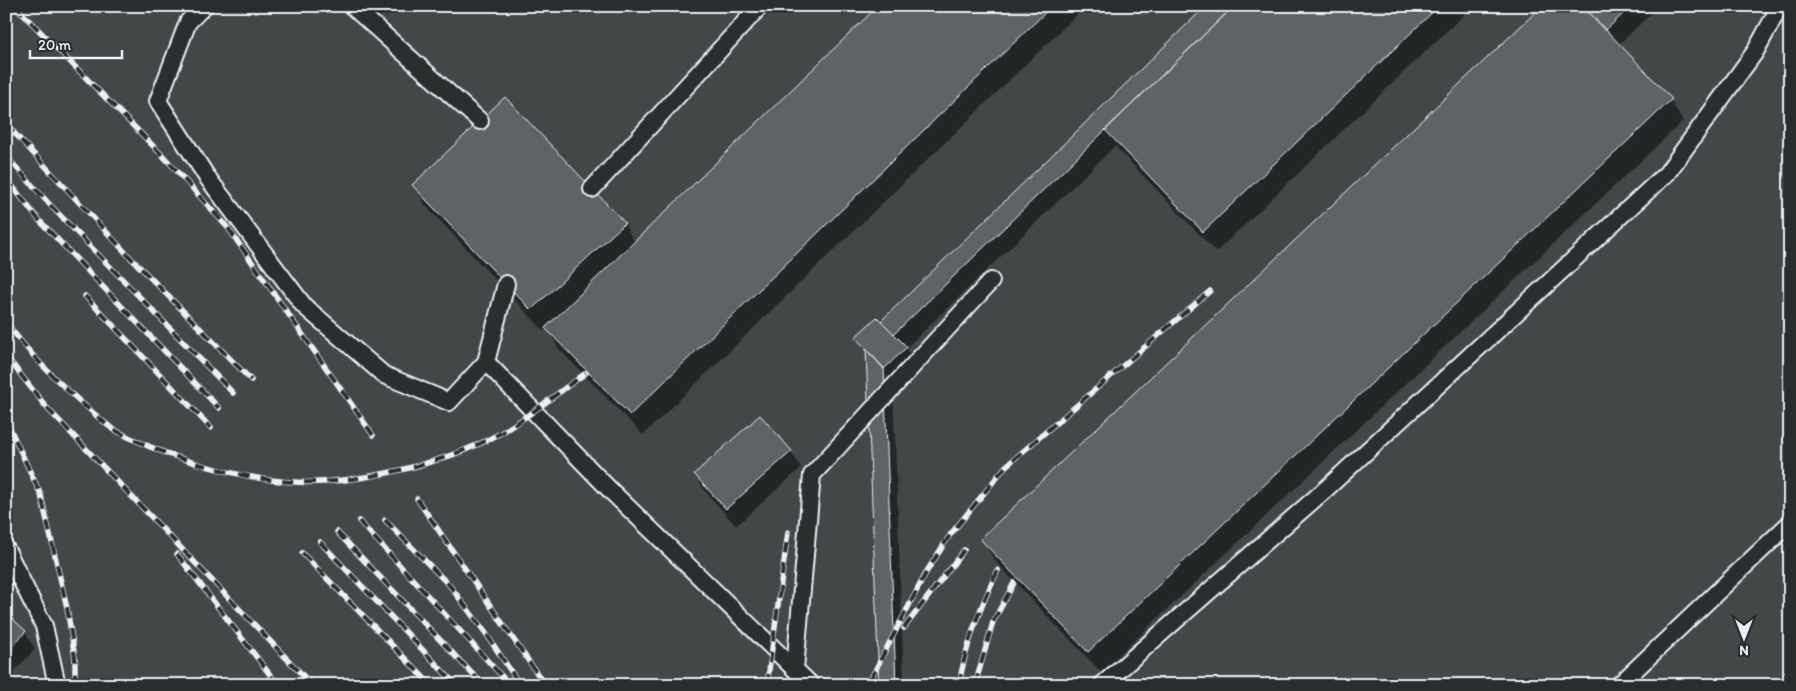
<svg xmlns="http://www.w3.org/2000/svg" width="1796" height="691" font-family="Itim,sans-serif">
<rect width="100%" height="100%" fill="#35393a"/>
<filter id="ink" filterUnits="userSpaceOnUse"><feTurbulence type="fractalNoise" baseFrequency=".02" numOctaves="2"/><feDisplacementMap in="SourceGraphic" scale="10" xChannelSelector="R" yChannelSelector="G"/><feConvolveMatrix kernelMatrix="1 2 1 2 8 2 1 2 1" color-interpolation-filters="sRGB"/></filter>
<g filter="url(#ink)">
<path fill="#424647" d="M6 6H1790V685H6Z"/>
<path fill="#0007" d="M880 6H1086L643 435 559 349 547 328 544 331 426 206 414 185 624 223 635 243Z
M1208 6H1473L1216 252 1115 146 906 348 913 360 892 379 887 376 893 386 904 685H880L867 353 856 338 885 326Z
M1544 6H1659L1618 45 1670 100 1683 121 1101 672 994 560 982 539Z
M791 452 801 468 736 526 705 491 695 474Z
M6 614 25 632 35 649 6 680Z"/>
<path fill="#5f6365" stroke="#e8f1f8" d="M878 6H1052L630 415 545 328Z
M1206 6H1234L894 334 881 321Z
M1234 6H1439L1203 232 1105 130Z
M1542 6H1583L1672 99 1088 652 980 539Z
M1582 6H1631L1605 31Z
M505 97 625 223 531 310 412 185Z
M877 317 907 347 884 369 855 337Z
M866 349 884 368 896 685H879Z
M760 415 792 451 726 509 694 474Z
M6 613 26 631 6 653Z"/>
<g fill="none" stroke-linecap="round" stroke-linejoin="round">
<g stroke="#e8f1f8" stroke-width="20">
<path id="service" d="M204 6 188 22 158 101 207 177 304 306 384 375 449 402 486 362
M352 6 480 121
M592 189 760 6
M506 284 486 362 610 490 811 685
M6 549 44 626 57 685
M795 669 812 475 991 281
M1102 685 1327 488 1667 173 1755 52 1780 6
M1619 685 1790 523"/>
</g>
<use href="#service" stroke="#2a2d2e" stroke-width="16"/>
<g stroke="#e8f1f8" stroke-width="5.5">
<path id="rail" d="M15 6 166 159 228 228 373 435
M6 124 127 254 251 380
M6 156 52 207 233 393
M6 178 38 219 219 408
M85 296 211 428
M6 322C30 355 58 383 90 410 97 416 105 424 113 429 158 454 220 473 271 480 337 490 441 466 499 434 529 417 557 393 586 373
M6 356 47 408 312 685
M6 420 41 495 67 608 75 658V685
M417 499 545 685
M385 520 450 586 485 632 520 685
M359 521 510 685
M337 532 483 685
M320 542 456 685
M302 553 431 685
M177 554 278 685
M904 628 964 550
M870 680 927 571 950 535 1006 466 1210 291
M767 685 788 532
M959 685C966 643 980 607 998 570
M975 685 993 622 1014 583"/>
</g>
<use href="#rail" stroke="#2a2d2e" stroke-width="4" stroke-dasharray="11" stroke-linecap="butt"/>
</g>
</g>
<rect width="1796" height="691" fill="none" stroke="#2a2d2e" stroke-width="25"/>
<rect x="12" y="12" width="1771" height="666" fill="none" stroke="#e8f1f8" stroke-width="2" filter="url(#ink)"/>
<g transform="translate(1744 638) rotate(180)" stroke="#2a2d2e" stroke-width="4" paint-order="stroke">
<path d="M0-4L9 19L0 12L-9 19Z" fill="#e8f1f8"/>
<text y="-8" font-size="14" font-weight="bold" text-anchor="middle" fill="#e8f1f8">N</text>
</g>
<path d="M30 50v8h92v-8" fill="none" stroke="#e8f1f8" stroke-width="2.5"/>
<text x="38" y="50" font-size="15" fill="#e8f1f8" stroke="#2a2d2e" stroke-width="4" paint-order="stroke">20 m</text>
</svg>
